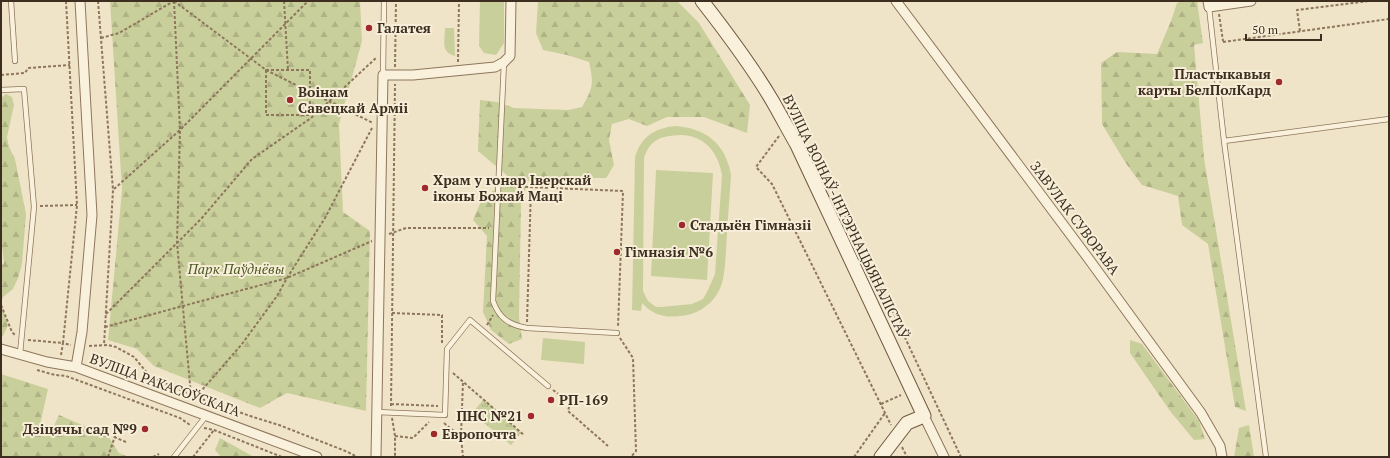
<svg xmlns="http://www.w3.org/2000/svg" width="1390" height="458" font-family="'PT Serif',serif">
<defs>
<pattern id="forest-firs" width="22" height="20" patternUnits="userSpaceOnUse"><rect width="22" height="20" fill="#c9cf9b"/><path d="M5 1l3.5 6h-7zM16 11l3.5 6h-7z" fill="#aeb285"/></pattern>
<pattern id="park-tufts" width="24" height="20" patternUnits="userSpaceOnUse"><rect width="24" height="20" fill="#c9cf9b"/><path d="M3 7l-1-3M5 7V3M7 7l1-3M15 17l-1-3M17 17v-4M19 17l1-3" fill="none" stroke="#aeb285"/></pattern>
</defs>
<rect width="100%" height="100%" fill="#f0e4c8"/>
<path fill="#c9cf9b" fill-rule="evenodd" d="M480 1H504V43L496 55 484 53 479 46Z
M445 28H454L455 56C440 52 445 41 445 28Z
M675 126C706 128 726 144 731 175 730 194 728 214 727 233 726 248 726 264 723 279 719 300 700 315 680 316 664 318 653 315 642 303L641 311 632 310 635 158C640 137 655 128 675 126ZM681 135C705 136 718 152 722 175L715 274 707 292 703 299 692 304 661 307H656L648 301 643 291 644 158C651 138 662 136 681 135Z
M656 170 713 173 707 280 651 276Z
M543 338 585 342 584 364 541 360Z"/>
<path fill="url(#forest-firs)" d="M110 1H360L362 41 339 124 343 212 370 231 366 411 287 393 260 408 154 366 137 349 108 340 122 190Z
M538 1H677L699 23 750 105 747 133 704 117H667L647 126 629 119 612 124 609 140 614 165 606 178H584L528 181 521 204 519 317 522 339 509 344 491 330 483 312 487 236 473 220 482 199 510 178 478 151 480 100 497 102 514 108 568 110 582 107C593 88 594 84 589 62L567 55 543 50 536 33Z
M1182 1H1197L1203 43 1194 45 1204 158 1246 411 1235 407 1208 244 1182 225 1178 196 1142 185 1125 162 1102 124 1101 63 1117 52 1157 54 1171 21 1177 3Z
M6 94 12 97 14 105 7 137 9 147 15 159 26 214 22 264 18 278 13 289 3 297 1 302V266L4 263 1 237V98Z
M1 304 8 325 3 336H1Z
M1130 340 1142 344 1199 421 1205 439 1194 440 1170 411 1130 353Z
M1 374 48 389 40 425 52 430 59 415 108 436 119 453 129 457H1Z
M1249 425 1254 457H1234L1239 428Z
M220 438 254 457H221L215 450Z"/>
<path fill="url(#park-tufts)" d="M484 399 521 433 511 445 472 413Z"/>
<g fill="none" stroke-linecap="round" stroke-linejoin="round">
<g stroke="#8d765c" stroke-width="6">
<path id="lane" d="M11 1 15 61
M1209 7 1224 141 1389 119
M504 62 493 301C499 318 509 325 527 328L617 333
M383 75 384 1
M1 90 24 89 34 207 20 354
M1224 141 1266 457
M377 412 445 415 447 349 470 320 548 386
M174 457 206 416"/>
</g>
<g stroke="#8d765c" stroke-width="11">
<path id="street" d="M896 1 1088 258 1201 413 1220 446 1222 457
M1208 1 1209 7 1251 1
M1 349 47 362 76 367 317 457
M76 367 82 332 92 215 80 1
M924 416 944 457
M376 457 383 75H413L495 67 504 62 510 56 511 1"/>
</g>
<g stroke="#6f573f" stroke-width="15">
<path id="secondary" d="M702 1C727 33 752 66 773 102 781 116 789 131 797 145L924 416 907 423 881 457"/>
</g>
<path stroke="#8d765c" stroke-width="2" stroke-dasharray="3 2" stroke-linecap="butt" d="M98 1 113 190 104 345
M174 1 180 130 177 243 191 395
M174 1 266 70 310 92 373 123
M284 1 288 70
M1219 14 1223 41
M1300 31 1297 10 1369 1
M101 38 119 33 174 1
M1223 42 1389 19
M458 62 459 1
M395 67 396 1
M266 70H310V115H266Z
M1 75 25 73 28 68 70 65
M779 136 756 167 772 184 891 425
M823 171 893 312 961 457
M505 186 623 191 618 327
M114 189 180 130 308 1
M40 206 77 205
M389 234 406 228H489
M1 305 12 332 15 335
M392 313 442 315V344
M106 314 201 219 252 159 311 118 376 58
M527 322 531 188
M487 325 493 315
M105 327 287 278 372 241
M620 338 633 358 636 451 631 457
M28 340 63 343 77 205 66 1
M89 346 108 345 116 347 134 357 148 374 156 379 196 397 253 417 279 425 348 452 357 457
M61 355 63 343 71 345
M37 370 55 375 66 376 180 418 190 425
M453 373 524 435
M553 390 570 403 568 411 608 446
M196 397 242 344 277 296 287 278 325 218 372 128
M391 404 438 406
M881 404 901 395
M391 406 395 84
M392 418 395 436V457
M444 423 461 437 463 457
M204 428 214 430 282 457
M395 436 413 438 429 422
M461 436 463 381
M114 437 126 442
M902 447 907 457
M108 457 118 427
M153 457 159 454
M193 457 214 430
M438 457H446
M854 457 885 413"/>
<use href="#lane" stroke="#faf1dc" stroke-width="4.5"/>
<use href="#street" stroke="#faf1dc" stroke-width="9"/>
<use href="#secondary" stroke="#faf1dc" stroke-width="13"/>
</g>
<g fill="#9e2a2b" stroke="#f7eed8" stroke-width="1.5">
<circle cx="369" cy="28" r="4"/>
<circle cx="1279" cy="82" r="4"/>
<circle cx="290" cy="100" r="4"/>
<circle cx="425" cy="188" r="4"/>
<circle cx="682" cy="225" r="4"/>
<circle cx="617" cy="252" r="4"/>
<circle cx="551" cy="400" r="4"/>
<circle cx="531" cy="416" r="4"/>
<circle cx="145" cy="429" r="4"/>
<circle cx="434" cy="434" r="4"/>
</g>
<g text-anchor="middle" stroke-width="4" stroke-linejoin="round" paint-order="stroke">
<g font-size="14" font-weight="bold" fill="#3d2e20" stroke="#f7eed8" text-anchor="start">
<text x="377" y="33">Галатея</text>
<text x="1271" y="79" text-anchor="end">Пластыкавыя<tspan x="1271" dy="16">карты БелПолКард</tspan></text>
<text x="298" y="97">Воінам<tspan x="298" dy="16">Савецкай Арміі</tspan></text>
<text x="433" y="185">Храм у гонар Іверскай<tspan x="433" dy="16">іконы Божай Маці</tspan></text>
<text x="690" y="230">Стадыён Гімназіі</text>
<text x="625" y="257">Гімназія №6</text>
<text x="559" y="405">РП-169</text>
<text x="523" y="421" text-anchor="end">ПНС №21</text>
<text x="137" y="434" text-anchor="end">Дзіцячы сад №9</text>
<text x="442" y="439">Европочта</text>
</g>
<g font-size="14" fill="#3d2e20" stroke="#f7eed8">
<text transform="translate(846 217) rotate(64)" y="5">ВУЛІЦА ВОІНАЎ-ІНТЭРНАЦЫЯНАЛІСТАЎ</text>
<text transform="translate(1075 218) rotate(53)" y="5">ЗАВУЛАК СУВОРАВА</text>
<text transform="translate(165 385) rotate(20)" y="5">ВУЛІЦА РАКАСОЎСКАГА</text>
</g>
<g font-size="14" font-style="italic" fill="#4d5a26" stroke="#f7eed8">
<text x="236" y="274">Парк Паўднёвы</text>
</g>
</g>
<rect width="1390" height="458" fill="none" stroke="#3d2e20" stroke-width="4"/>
<path d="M1246 34v6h75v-6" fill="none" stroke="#3d2e20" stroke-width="2"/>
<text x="1252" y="34" font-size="12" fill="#3d2e20" stroke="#f7eed8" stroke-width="3" paint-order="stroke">50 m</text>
</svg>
